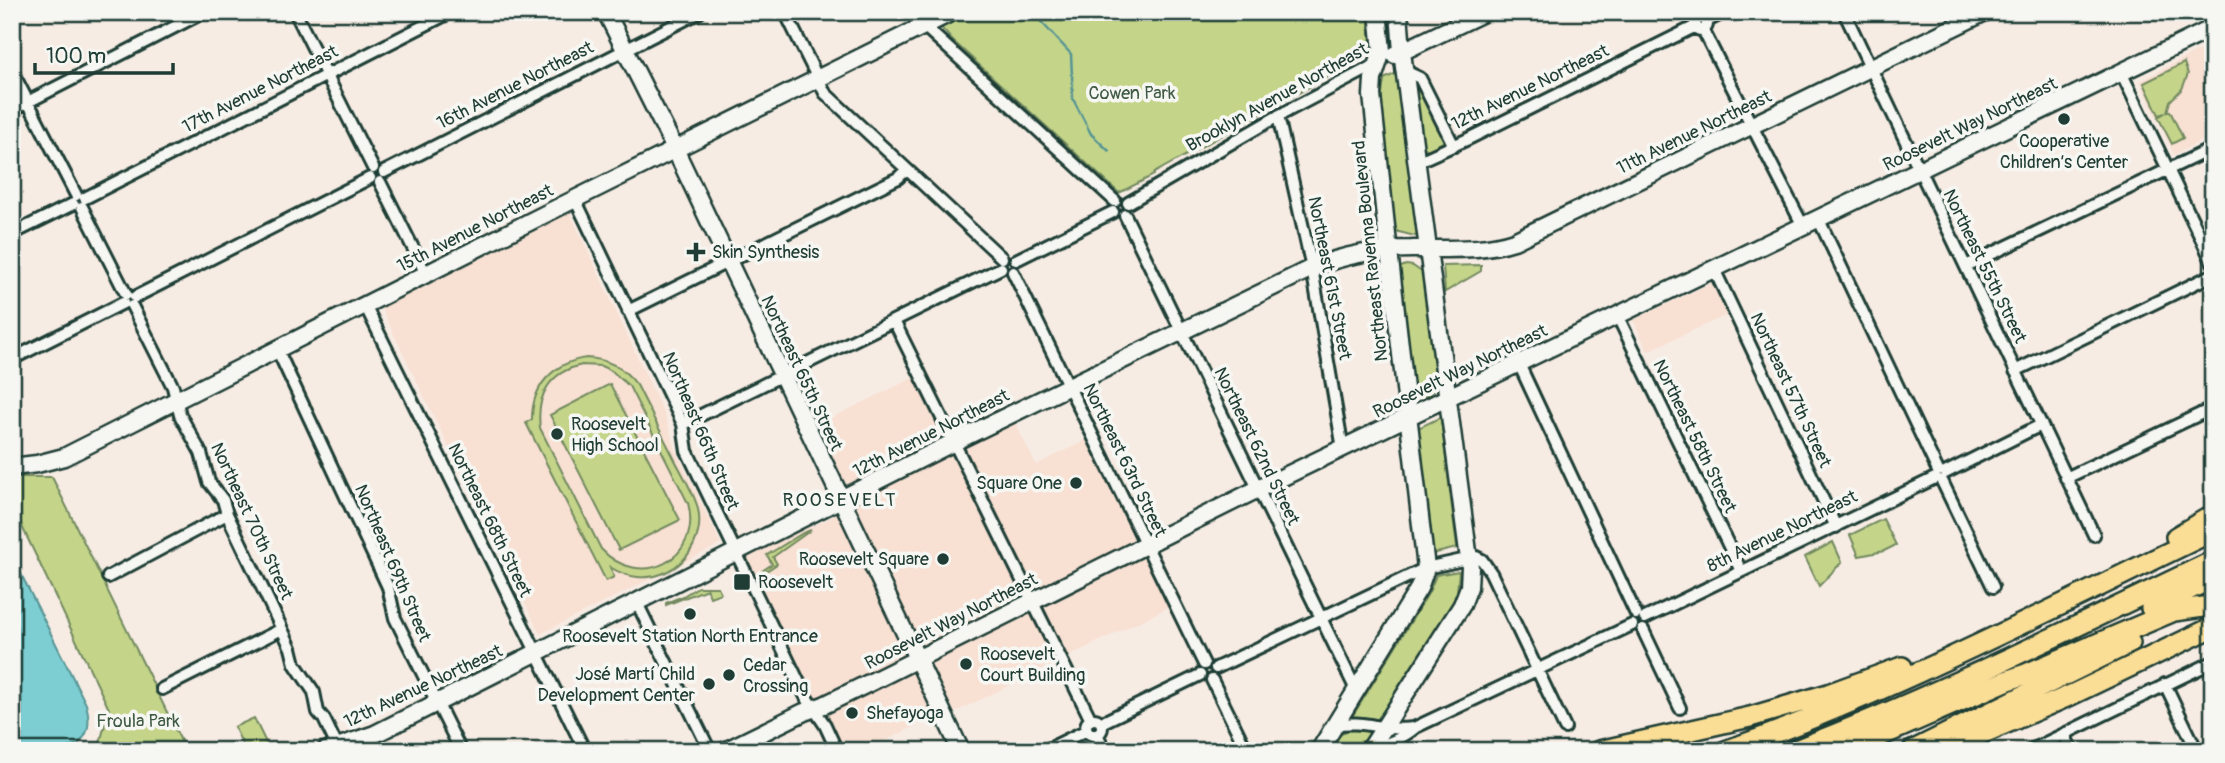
<svg xmlns="http://www.w3.org/2000/svg" width="2225" height="763" font-family="Pangolin,sans-serif">
<rect width="100%" height="100%" fill="#f7ece4"/>
<filter id="ink" filterUnits="userSpaceOnUse"><feTurbulence type="fractalNoise" baseFrequency=".0143" numOctaves="2"/><feDisplacementMap in="SourceGraphic" scale="14" xChannelSelector="R" yChannelSelector="G"/><feConvolveMatrix kernelMatrix="1 2 1 2 8 2 1 2 1" color-interpolation-filters="sRGB"/></filter>
<g filter="url(#ink)">
<path fill="#f8e0d3" d="M2213 43V135L2174 155 2140 81Z
M569 211 665 416 677 453 721 544 540 634 380 306Z
M1712 283 1727 315 1648 351 1633 320Z
M915 377 951 453 1014 421 1036 465 1086 440 1169 607 935 722 932 718 864 751H843L826 716 811 696 743 558 828 519 851 504 813 427Z"/>
<path fill="#c4d58a" stroke="#72895f" stroke-width="2" fill-rule="evenodd" d="M927 12H1368L1371 45 1367 55 1154 173V175L1119 193 952 40Z
M2184 63 2188 74 2182 89 2170 101 2167 112 2170 111 2183 138 2172 144 2158 117 2165 113 2159 115 2144 83Z
M1399 72 1419 237 1399 232 1394 229 1380 110 1384 79Z
M1419 88 1445 141 1428 150 1422 146 1415 91Z
M1406 265 1413 266 1423 273 1436 376 1434 390 1428 395 1416 398 1414 394 1398 268Z
M1481 265V271L1445 292 1443 266Z
M586 358C608 359 623 367 637 385 648 407 659 429 671 452 679 469 691 487 697 505 705 532 691 561 666 572 648 581 627 578 610 567L614 577 606 581 526 423 532 419C532 386 553 363 586 358ZM582 365 601 366 612 371 629 386 688 503C703 560 640 591 601 549L540 428C536 396 549 372 582 365Z
M610 384 680 520 619 550 550 415Z
M1439 418 1441 419 1457 548 1432 554 1418 428Z
M12 477H52L186 751H98L109 709 17 516 12 512Z
M1883 519 1896 545 1884 551 1859 556 1850 535Z
M811 530 773 557 777 564 763 573 762 571 772 564 767 555 803 533Z
M1833 542 1842 562 1819 586 1805 557Z
M1459 571 1457 592 1450 609 1381 721 1376 723 1352 717 1429 592 1436 575Z
M698 587H718L721 593 710 597 707 589 666 605V603L683 596Z
M254 718 270 751H246L234 727Z
M1350 728 1369 730 1371 735 1363 748 1330 751 1339 736Z"/>
<path fill="#7dced3" stroke="#579493" stroke-width="2" d="M12 556 86 704C101 759 47 751 12 751Z"/>
<g fill="none" stroke-linecap="round" stroke-linejoin="round">
<path stroke="#579493" stroke-width="2.5" d="M1032 12 1071 54 1073 99 1091 134 1109 151"/>
<g stroke="#1f3d34" stroke-width="16">
<path id="street" d="M295 12 373 168
M785 12 825 93 1002 258
M913 12 924 26 1115 201
M1844 12 2094 535
M2208 12 2213 22
M1695 24a6 6 0 1 1 12 0a6 6 0 1 1-12 0Z
M1707 21 1725 12
M1703 30 1803 226
M12 71 76 195
M1405 71 1420 78 1454 146
M2121 72 2213 263
M12 110 204 12
M1278 116 1312 268 1343 449
M1417 162 1466 140 1696 26
M384 172 700 12
M380 182 426 274
M85 198 451 12
M575 199 683 424 687 451 806 697 825 725 837 751
M1128 203 1278 116 1377 64
M82 207 126 294
M1125 215 1357 692
M1818 218 1938 471
M12 234 73 204
M1016 260 1113 212
M1966 266 2213 148
M1714 269 1836 527
M1013 272 1204 664
M135 297 370 178
M365 305 585 751
M132 306 173 387 180 415 201 453 209 482 223 500 227 514 291 648 295 664 314 692 318 712 324 719 337 746
M628 311 898 178 906 170
M1618 317 1741 571
M894 321 1091 720
M277 349 388 587 395 618 461 751
M12 359 123 303
M1519 364 1636 614
M2015 371 2212 275
M683 424 1001 268
M1945 473 2041 425
M2066 478 2213 408
M1942 481 1993 587
M108 577 227 514
M637 603 710 751
M1645 618 1935 478
M1643 630 1680 708
M1216 668 1426 568 1476 557 1482 560 1491 573 1565 728
M1212 680 1247 751
M2165 684 2197 751
M162 689 282 629
M1086 727a8 8 0 1 1 16 0a8 8 0 1 1-16 0Z
M1101 723 1200 675
M1335 725C1362 719 1386 732 1413 728
M1097 734 1105 751
M2064 734 2072 751
M1370 750C1387 744 1402 739 1416 727L1632 625
M1044 751 1087 730
M2029 751 2213 662"/>
</g>
<g stroke="#1f3d34" stroke-width="21">
<path id="secondary" d="M606 12 675 149 961 751
M1395 55 1485 12
M12 467 37 464 64 457 563 205 952 12
M325 751 375 734 954 442 1312 268C1344 255 1377 249 1412 249 1447 248 1480 252 1514 241L1985 12
M725 751 804 712 824 705 869 683 1258 489 2213 28
M1319 751 1419 588 1426 568 1386 226 1372 95 1373 79 1382 51 1378 12
M1369 751 1462 605 1469 587 1470 567 1402 52 1399 12"/>
</g>
<g stroke="#1f3d34" stroke-width="24">
<path id="highway" d="M2176 537 2213 515
M2151 608 2213 578
M1947 739 1979 735 2071 695 2213 627
M1370 750 1371 751
M1599 751 1750 717 1828 694 1902 667
M1725 751C1893 692 2052 608 2213 531
M1793 751C1937 696 2074 627 2213 561
M1846 751 2006 681 2026 674 2174 611 2203 607
M1912 751 2130 643"/>
</g>
<use href="#street" stroke="#f6f6f2" stroke-width="10"/>
<use href="#secondary" stroke="#f6f6f2" stroke-width="16"/>
<use href="#highway" stroke="#fbde96" stroke-width="19"/>
</g>
</g>
<g fill="#1f3d34" stroke="#f6f6f2" stroke-width="2.5">
<circle cx="2064" cy="119" r="7"/>
<path d="M692.5 241.5h7v7h7v7h-7v7h-7v-7h-7v-7h7z"/>
<circle cx="557" cy="434" r="7"/>
<circle cx="1076" cy="483" r="7"/>
<circle cx="943" cy="559" r="7"/>
<rect x="733" y="573" width="18" height="18" rx="3.5"/>
<circle cx="690" cy="614" r="7"/>
<circle cx="966" cy="664" r="7"/>
<circle cx="729" cy="675" r="7"/>
<circle cx="709" cy="684" r="7"/>
<circle cx="852" cy="713" r="7"/>
</g>
<g text-anchor="middle" stroke-width="7" stroke-linejoin="round" paint-order="stroke">
<g font-size="18" fill="#1f3d34" stroke="#f6f6f2">
<text transform="translate(515 85) rotate(-27)" y="6">16th Avenue Northeast</text>
<text transform="translate(1530 87) rotate(-26)" y="6">12th Avenue Northeast</text>
<text transform="translate(260 89) rotate(-27)" y="6">17th Avenue Northeast</text>
<text transform="translate(1277 97) rotate(-29)" y="6">Brooklyn Avenue Northeast</text>
<text transform="translate(1970 124) rotate(-26)" y="6">Roosevelt Way Northeast</text>
<text transform="translate(1694 132) rotate(-26)" y="6">11th Avenue Northeast</text>
<text transform="translate(475 228) rotate(-27)" y="6">15th Avenue Northeast</text>
<text transform="translate(1370 251) rotate(-96)" y="6">Northeast Ravenna Boulevard</text>
<text transform="translate(1985 266) rotate(64)" y="6">Northeast 55th Street</text>
<text transform="translate(1330 278) rotate(79)" y="6">Northeast 61st Street</text>
<text transform="translate(1460 371) rotate(-26)" y="6">Roosevelt Way Northeast</text>
<text transform="translate(802 373) rotate(65)" y="6">Northeast 65th Street</text>
<text transform="translate(1791 390) rotate(65)" y="6">Northeast 57th Street</text>
<text transform="translate(701 431) rotate(67)" y="6">Northeast 66th Street</text>
<text transform="translate(931 433) rotate(-27)" y="6">12th Avenue Northeast</text>
<text transform="translate(1695 436) rotate(64)" y="6">Northeast 58th Street</text>
<text transform="translate(1257 446) rotate(64)" y="6">Northeast 62nd Street</text>
<text transform="translate(1125 460) rotate(64)" y="6">Northeast 63rd Street</text>
<text transform="translate(490 520) rotate(64)" y="6">Northeast 68th Street</text>
<text transform="translate(252 521) rotate(65)" y="6">Northeast 70th Street</text>
<text transform="translate(1782 531) rotate(-26)" y="6">8th Avenue Northeast</text>
<text transform="translate(393 563) rotate(67)" y="6">Northeast 69th Street</text>
<text transform="translate(951 621) rotate(-27)" y="6">Roosevelt Way Northeast</text>
<text transform="translate(423 686) rotate(-25)" y="6">12th Avenue Northeast</text>
</g>
<g font-size="18" fill="#405b45" stroke="#f6f6f2">
<text x="1132" y="99">Cowen Park</text>
<text x="138" y="727">Froula Park</text>
</g>
<g font-size="18" fill="#1f3d34" stroke="#f6f6f2" text-anchor="start">
<text x="2064" y="147" text-anchor="middle">Cooperative<tspan x="2064" dy="21">Children’s Center</tspan></text>
<text x="712" y="258">Skin Synthesis</text>
<text x="571" y="430">Roosevelt<tspan x="571" dy="21">High School</tspan></text>
<text x="1062" y="489" text-anchor="end">Square One</text>
<text x="929" y="565" text-anchor="end">Roosevelt Square</text>
<text x="758" y="588">Roosevelt</text>
<text x="690" y="642" text-anchor="middle">Roosevelt Station North Entrance</text>
<text x="980" y="660">Roosevelt<tspan x="980" dy="21">Court Building</tspan></text>
<text x="743" y="671">Cedar<tspan x="743" dy="21">Crossing</tspan></text>
<text x="695" y="680" text-anchor="end">José Martí Child<tspan x="695" dy="21">Development Center</tspan></text>
<text x="866" y="719">Shefayoga</text>
</g>
<g font-size="19" letter-spacing="2" fill="#1f3d34" stroke="#f6f6f2">
<text x="840" y="506">ROOSEVELT</text>
</g>
</g>
<rect width="2225" height="763" fill="none" stroke="#f6f6f2" stroke-width="42"/>
<rect x="21" y="21" width="2183" height="721" fill="none" stroke="#1f3d34" stroke-width="2.5" filter="url(#ink)"/>
<path d="M35 63v10h138v-10" fill="none" stroke="#1f3d34" stroke-width="3.5"/>
<text x="46" y="63" font-size="21" fill="#1f3d34" stroke="#f6f6f2" stroke-width="5" paint-order="stroke">100 m</text>
</svg>
